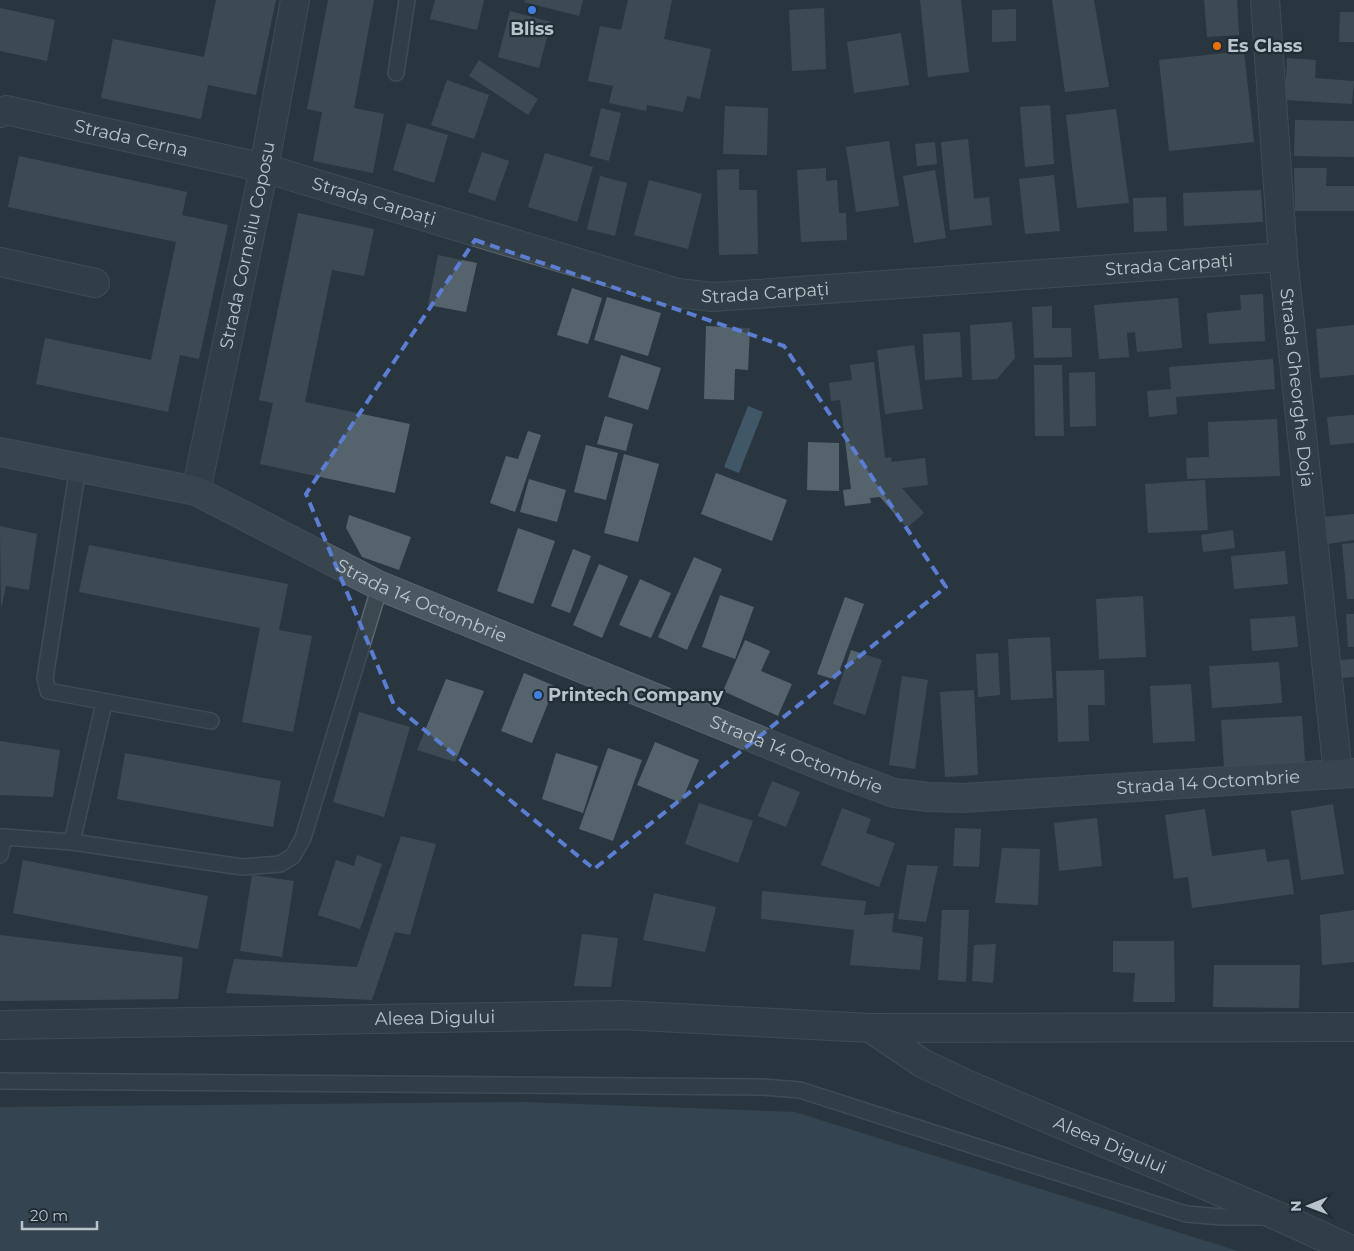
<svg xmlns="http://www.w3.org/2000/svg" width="1354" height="1251" font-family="Montserrat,sans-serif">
<rect width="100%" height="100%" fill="#29363f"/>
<path fill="#405767" d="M748 406 763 412 739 473 724 467Z
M523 1102 795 1112 1238 1251H0V1107Z"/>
<path fill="#54636c" d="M216 0H276L256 95 208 85 201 119 101 98 113 39 204 57Z
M328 0H374L354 108 384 114 373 173 313 161 322 112 307 109Z
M435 0H484L477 30 430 19Z
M525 0H583L579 16 524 2Z
M628 0H672L664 39 711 49 700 99 687 96 683 112 647 105 646 111 609 103 613 86 588 81 600 26 621 30Z
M920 0H961L969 72 928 77Z
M1052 0H1094L1109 87 1065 92Z
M1204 0H1237L1239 35 1207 37Z
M0 8 55 20 47 61 0 51Z
M824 8 826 69 792 71 789 10Z
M1016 9V41L992 42V10Z
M510 11 551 22 539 68 498 57Z
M1340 12H1354V42H1339Z
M901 33 909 85 854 93 847 42Z
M1244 51 1254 142 1169 151 1159 60Z
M1287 58 1316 60 1315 78 1354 81 1352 104 1285 100Z
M479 60 538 99 528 115 469 76Z
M447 80 489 95 474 139 431 125Z
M1050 105 1054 164 1025 167 1020 107Z
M725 106 768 108 767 155 723 154Z
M601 108 621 113 609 161 590 156Z
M1116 109 1129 203 1077 208 1066 115Z
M1295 120 1354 121V157L1294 156Z
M407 123 448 135 434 183 393 170Z
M968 139 974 199 989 197 992 225 950 230 941 142Z
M889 141 899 206 856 212 846 147Z
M935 142 937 164 917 166 915 144Z
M482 152 509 161 495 201 468 192Z
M545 153 593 167 577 222 528 207Z
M19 156 187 192 182 215 228 225 199 359 180 355 168 412 36 384 45 338 151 360 176 242 8 207Z
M826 168V181L837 180 839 213H846L847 240 801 242 797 170Z
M1294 168H1327L1326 186H1354V211H1295Z
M739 169V190H757L758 254 719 255 717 170Z
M935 170 946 238 914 243 903 176Z
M1054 175 1060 231 1025 234 1019 179Z
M600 176 627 183 615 236 587 229Z
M649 180 702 194 688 249 634 235Z
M1261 190 1263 222 1184 226 1183 193Z
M1166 197 1167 231 1134 232 1133 198Z
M298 213 374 229 364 276 332 270 305 402 410 424 395 493 260 464 273 403 259 400Z
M438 255 477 263 466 312 428 305Z
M572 288 602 298 588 344 557 335Z
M1263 294 1265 341 1209 344 1207 313 1241 310 1240 295Z
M607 297 661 313 648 356 594 340Z
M1178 298 1182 348 1137 352 1135 332 1127 333 1129 357 1099 359 1094 305Z
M1052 306V328H1071L1072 357 1034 358 1032 307Z
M1012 322 1015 358 997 379 972 380 970 325Z
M1354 325V375L1320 378 1316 329Z
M706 326 750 328 748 370 735 369 734 400 704 399Z
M960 332 962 377 925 380 923 334Z
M914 345 923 409 885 414 877 350Z
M621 355 661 368 648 410 608 397Z
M1273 359 1275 389 1176 397 1177 414 1149 417 1147 391 1171 389 1169 367Z
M874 362 885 458 891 457 892 462 925 458 928 485 902 488 924 513 907 528 880 497 870 498 871 503 845 506 843 490 851 489 840 400 831 401 829 383 852 380 850 365Z
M1034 365H1062L1064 436H1035Z
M1095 372 1096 426 1070 427 1069 373Z
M1354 415V443L1330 445 1327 417Z
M605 416 633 424 626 451 597 444Z
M1277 419 1280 476 1187 479 1186 458 1209 457 1208 422Z
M528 431 541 435 515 512 490 503 506 456 518 459Z
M808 442 839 443V491L807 490Z
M586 445 618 453 606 500 574 492Z
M624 454 659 464 638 542 604 533Z
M716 473 787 500 772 541 701 514Z
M529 479 566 490 557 522 520 512Z
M1205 480 1208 530 1148 533 1145 484Z
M1354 514V540L1328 544 1324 517Z
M349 515 411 537 399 570 362 557 346 528Z
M0 526 37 534 29 590 6 586 1 609Z
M518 528 555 541 533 604 497 591Z
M1233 530 1235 548 1203 552 1201 535Z
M1354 543V599H1347L1342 544Z
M89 545 288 584 279 630 312 636 293 732 242 722 260 628 79 592Z
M573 549 591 556 570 613 551 606Z
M1285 551 1288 584 1234 589 1231 556Z
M694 557 722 569 687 650 658 637Z
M599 564 628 576 602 638 573 625Z
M640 579 671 593 651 638 619 625Z
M720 595 754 607 735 659 702 647Z
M1143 596 1146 657 1099 659 1096 599Z
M845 597 864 604 836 680 817 674Z
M1346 614H1354V647H1348Z
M1295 616 1298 647 1252 651 1250 619Z
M1050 637 1053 698 1011 700 1008 639Z
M745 640 770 651 761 671 792 684 778 716 723 691Z
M851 650 882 660 865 715 833 704Z
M998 653 1000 695 978 697 976 654Z
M1354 659V677L1341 678 1340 660Z
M1279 662 1282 703 1212 708 1209 666Z
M1104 670 1105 705H1088L1089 741 1058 742 1056 671Z
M524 673 555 686 532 743 501 731Z
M902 676 928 680 915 769 889 765Z
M446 679 484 691 455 762 417 750Z
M1191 684 1195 741 1153 743 1150 686Z
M974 690 978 775 945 777 940 692Z
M359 712 410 727 384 817 333 802Z
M1302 716 1305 762 1224 767 1221 720Z
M0 741 60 750 53 797 0 795Z
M655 742 699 760 681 803 637 785Z
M608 748 642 760 613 841 579 829Z
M125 753 281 781 273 827 117 799Z
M556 753 598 766 583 813 542 799Z
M772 781 800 792 786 827 758 816Z
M699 803 753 821 738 863 685 844Z
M1333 804 1344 874 1301 880 1291 811Z
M842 808 871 819 866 833 895 843 879 887 821 865Z
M1205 809 1212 856 1265 849 1267 862 1289 859 1294 894 1192 908 1188 877 1174 879 1165 815Z
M1097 818 1102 866 1059 871 1054 823Z
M955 828 981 829 979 867 953 866Z
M401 836 436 844 410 935 395 932 372 1000 226 993 234 959 357 967Z
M1002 848 1040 849 1038 905 995 903Z
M357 855 382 864 360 929 318 915 336 860 354 866Z
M23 860 208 896 198 949 13 913Z
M907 865 938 866 926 922 898 919Z
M252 875 294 881 282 957 240 951Z
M762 891 866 901 864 915 894 913 892 932 923 937 920 970 850 965 854 930 761 919Z
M654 893 716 907 705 952 643 940Z
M942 910H969L966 982 938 980Z
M1354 910V962L1322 965 1320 915Z
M582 934 618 938 611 987 574 986Z
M0 935 183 957 178 999 0 1001Z
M1113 941H1174L1175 1002H1133L1135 973 1113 972Z
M996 944 993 983 972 981 974 945Z
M1214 965H1300L1299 1008 1213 1007Z"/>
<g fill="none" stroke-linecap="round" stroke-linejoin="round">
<g stroke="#5a666d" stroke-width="18">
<path id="lane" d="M396 73 407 0
M78 467 45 678 48 691 211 721
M0 837H4L0 855
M4 837 72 842 242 867 280 864 293 856 303 838 380 586
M72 842 104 703
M0 1081 763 1087 800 1090 1186 1214 1222 1217H1264"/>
</g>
<g stroke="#5a666d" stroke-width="30">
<g id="street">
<path id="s1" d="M1265 0 1283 257 1338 774"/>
<path id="s2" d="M0 113 6 110 264 168 678 293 713 297 1283 257"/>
<path d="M0 262 95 283"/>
<path id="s3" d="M196 491 264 168 295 0"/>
<path id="s4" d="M0 1025 621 1015 870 1028 1354 1027"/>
<path id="s5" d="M870 1028 922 1063 966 1084 1280 1217 1354 1251"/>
</g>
</g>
<g stroke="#5a666d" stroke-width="30">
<g id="secondary">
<path id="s6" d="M0 452 196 491 380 586 837 772 894 793 929 797 963 798 1354 773"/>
</g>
</g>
<use href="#lane" stroke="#3c4850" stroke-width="15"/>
<use href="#street" stroke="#3c4850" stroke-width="28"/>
<use href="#secondary" stroke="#4b5862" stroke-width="28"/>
</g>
<path d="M0 0H1354V1251H0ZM475 240 784 346 946 587 594 869 394 705 306 494Z" fill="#29363f" fill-opacity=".55" fill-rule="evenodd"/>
<path fill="none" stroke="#5b7dd2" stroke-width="4" stroke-dasharray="10 6" stroke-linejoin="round" d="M475 240 784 346 946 587 594 869 394 705 306 494Z"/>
<g fill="#3f7fe0" stroke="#212d35" stroke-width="2">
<circle cx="532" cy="10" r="5"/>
<circle cx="538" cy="695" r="5"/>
</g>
<circle fill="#e8710a" stroke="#212d35" stroke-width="2" cx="1217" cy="46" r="5"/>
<g text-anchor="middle" stroke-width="4.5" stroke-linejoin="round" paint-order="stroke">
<g font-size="18" font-weight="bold" fill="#b9c3ca" stroke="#212d35" text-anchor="start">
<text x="532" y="35" text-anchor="middle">Bliss</text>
<text x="1227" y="52">Es Class</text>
<text x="548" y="701">Printech Company</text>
</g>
<g font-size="18" fill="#b9c3ca" stroke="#212d35">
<text dy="6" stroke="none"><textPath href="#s2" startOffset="135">Strada Cerna</textPath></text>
<text dy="6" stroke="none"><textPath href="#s2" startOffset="386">Strada Carpați</textPath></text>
<text dy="6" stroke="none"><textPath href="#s3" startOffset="251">Strada Corneliu Coposu</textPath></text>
<text dy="6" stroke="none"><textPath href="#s2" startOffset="1196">Strada Carpați</textPath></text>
<text dy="6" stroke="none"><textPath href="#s2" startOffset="791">Strada Carpați</textPath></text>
<text dy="6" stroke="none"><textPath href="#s1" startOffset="389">Strada Gheorghe Doja</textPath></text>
<text dy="6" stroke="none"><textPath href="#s6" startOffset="451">Strada 14 Octombrie</textPath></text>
<text dy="6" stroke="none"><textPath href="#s6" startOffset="856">Strada 14 Octombrie</textPath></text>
<text dy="6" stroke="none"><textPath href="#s6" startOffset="1276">Strada 14 Octombrie</textPath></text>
<text dy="6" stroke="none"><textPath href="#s4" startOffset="435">Aleea Digului</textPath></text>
<text dy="6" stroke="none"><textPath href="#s5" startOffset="268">Aleea Digului</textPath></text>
</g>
</g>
<g transform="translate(1309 1206) rotate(269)" stroke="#212d35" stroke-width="4" paint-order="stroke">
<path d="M0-4L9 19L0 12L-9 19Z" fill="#b9c3ca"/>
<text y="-8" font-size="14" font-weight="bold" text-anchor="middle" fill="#b9c3ca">N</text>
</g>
<path d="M22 1221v8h75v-8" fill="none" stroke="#b9c3ca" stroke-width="2.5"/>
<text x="30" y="1221" font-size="15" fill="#b9c3ca" stroke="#212d35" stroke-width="4" paint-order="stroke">20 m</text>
</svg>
